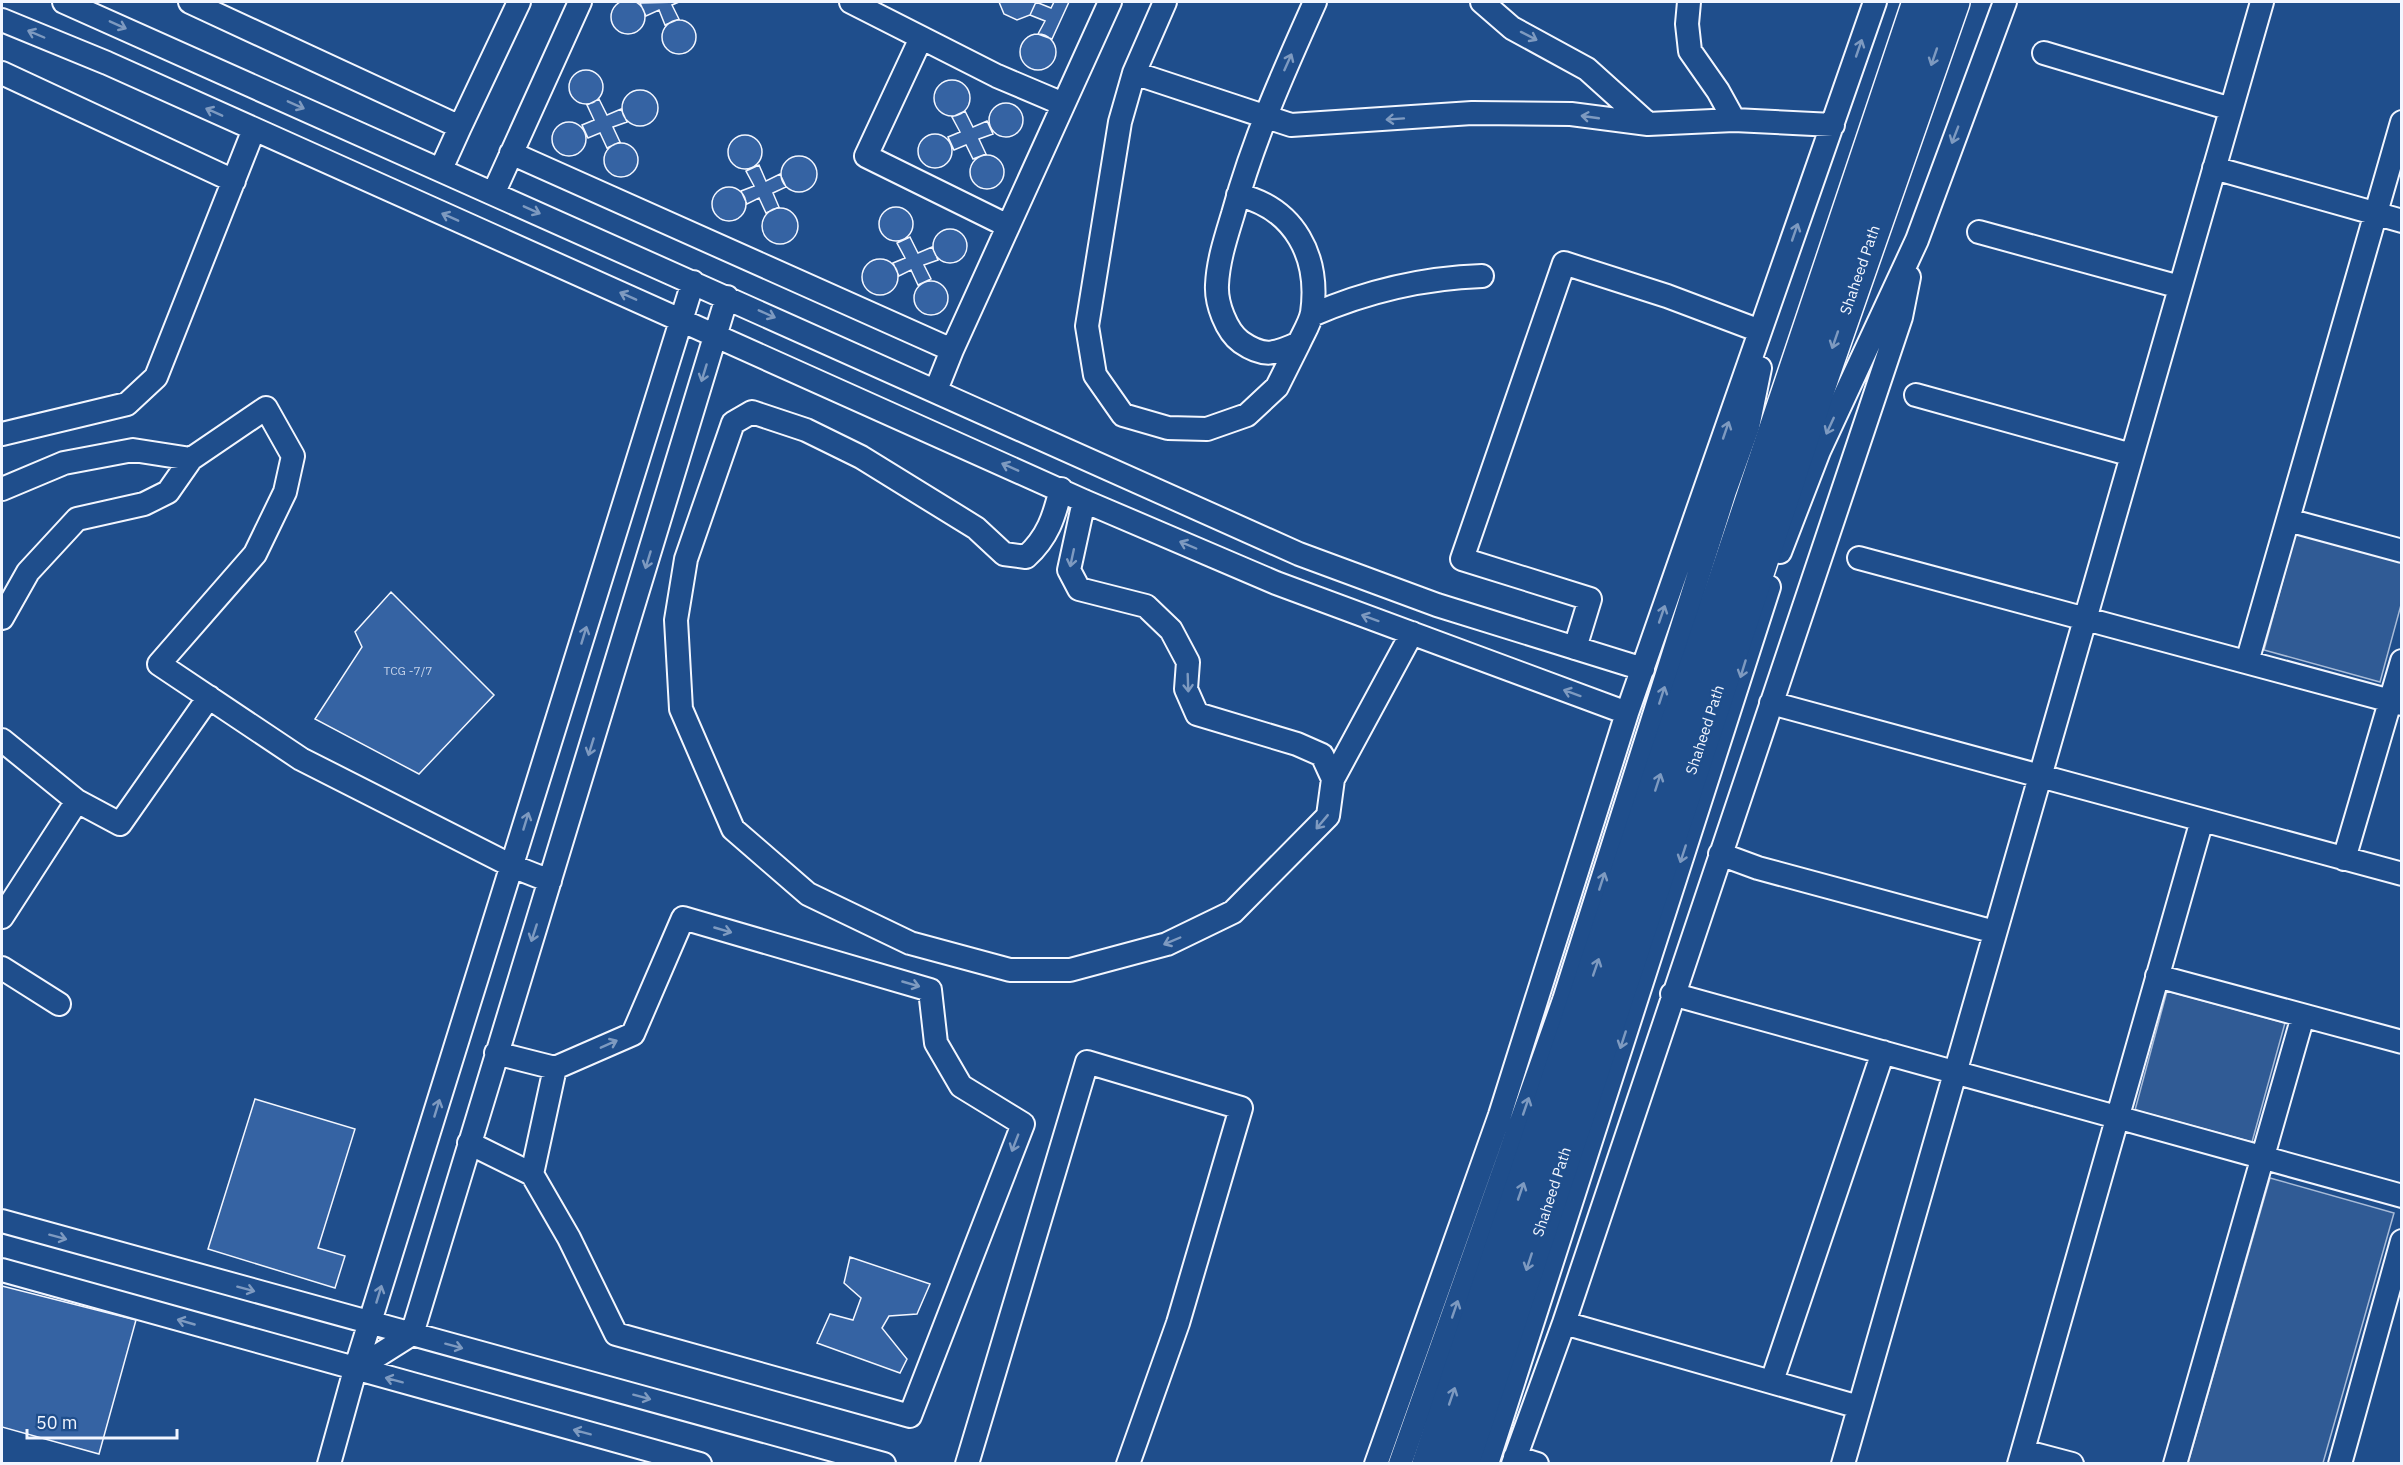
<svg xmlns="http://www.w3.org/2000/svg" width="2403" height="1465" font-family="'IBM Plex Sans',sans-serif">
<rect width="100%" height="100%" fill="#1f4e8c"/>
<path fill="#305b95" stroke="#a8bbd7" stroke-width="1.5" d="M2296 532 2401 560V605L2380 682 2264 650Z
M2167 991 2285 1023 2252 1142 2135 1110Z
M2270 1178 2394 1213 2323 1463H2188Z"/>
<path fill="#3563a3" stroke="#f2f6ff" stroke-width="1.5" d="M611 17a17 17 0 1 1 34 0a17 17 0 1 1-34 0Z
M679 2 672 5 679 19 665 25 659 10 646 16 640 3Z
M999 2H1036L1030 15 1017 20 1004 14Z
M1036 2 1051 8 1054 2H1069L1052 39 1038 34 1045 21 1030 15Z
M662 37a17 17 0 1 1 34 0a17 17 0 1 1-34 0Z
M1020 52a18 18 0 1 1 36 0a18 18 0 1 1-36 0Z
M569 87a17 17 0 1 1 34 0a17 17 0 1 1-34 0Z
M934 98a18 18 0 1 1 36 0a18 18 0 1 1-36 0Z
M622 108a18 18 0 1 1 36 0a18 18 0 1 1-36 0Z
M599 99 607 115 621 109 627 122 613 127 620 142 607 148 600 133 588 138 582 125 594 120 587 105Z
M989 120a17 17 0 1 1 34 0a17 17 0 1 1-34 0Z
M965 111 973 127 987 121 993 134 979 139 986 154 973 159 966 145 954 150 948 137 960 132 952 117Z
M552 139a17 17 0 1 1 34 0a17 17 0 1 1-34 0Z
M918 151a17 17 0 1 1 34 0a17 17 0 1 1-34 0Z
M728 152a17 17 0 1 1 34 0a17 17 0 1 1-34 0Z
M604 160a17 17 0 1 1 34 0a17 17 0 1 1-34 0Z
M970 172a17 17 0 1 1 34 0a17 17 0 1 1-34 0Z
M781 174a18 18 0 1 1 36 0a18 18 0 1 1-36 0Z
M759 165 766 181 780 174 786 187 773 193 779 207 766 213 759 198 747 204 741 191 754 186 746 171Z
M712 204a17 17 0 1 1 34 0a17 17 0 1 1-34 0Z
M879 224a17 17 0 1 1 34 0a17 17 0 1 1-34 0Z
M762 226a18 18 0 1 1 36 0a18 18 0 1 1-36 0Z
M933 246a17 17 0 1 1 34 0a17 17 0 1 1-34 0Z
M910 237 918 253 932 247 938 260 924 265 931 279 918 285 911 270 899 276 893 263 905 258 897 243Z
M862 277a18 18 0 1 1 36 0a18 18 0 1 1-36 0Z
M914 298a17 17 0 1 1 34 0a17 17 0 1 1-34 0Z
M391 592 494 695 419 774 315 719 362 647 355 632Z
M255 1099 355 1129 318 1248 345 1256 335 1288 208 1249Z
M850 1257 930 1284 917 1314 889 1316 882 1328 907 1359 900 1373 817 1343 830 1314 853 1320 861 1298 844 1283Z
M2 1286 136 1320 99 1454 2 1427Z"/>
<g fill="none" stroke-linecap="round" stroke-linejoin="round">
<g stroke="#f2f6ff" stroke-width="26">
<path id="minor" d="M64 2 1299 554 1437 605 1643 669
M190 2 460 127 519 2
M851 2 997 76 1063 104
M1165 2 1134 73 1120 122 1087 326 1095 375 1123 415 1168 428 1207 429 1247 415 1277 387 1299 343
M1482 2 1512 28 1587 69 1648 124
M1689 2 1687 24 1690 51 1718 91 1734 120
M2 20 107 63 1084 501 1276 583 1627 713
M921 38 866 156 1008 226
M2044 53 2231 109
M2 73 234 181
M1134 73 1291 125 1472 113 1571 114 1648 124 1734 120 1833 125
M511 153 952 350 1110 2
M2214 168 2402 221
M441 169 460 127
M494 192 580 2
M1238 195C1295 208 1320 257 1312 313 1310 323 1303 334 1299 343 1275 354 1264 358 1241 342 1226 331 1216 303 1217 285 1218 261 1226 237 1233 214 1253 140 1284 71 1315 2
M1979 232 2180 287
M1312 315C1365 292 1423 278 1482 276
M936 390 952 350
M1916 395 2132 455
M2 434 127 404 156 377 254 129
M2 489 64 463 133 450 191 459 266 408 293 456 285 492 255 554 159 664 301 759 512 866 550 881
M1061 489C1054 517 1048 537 1026 557L1004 554 976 528 861 457 806 430 752 412 733 423 686 559 676 620 681 709 733 829 808 894 910 943 1010 970H1070L1167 944 1233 912 1328 816 1333 779 1322 755 1297 744 1197 714 1186 689 1188 662 1171 630 1146 606 1079 589 1069 570 1084 501
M2288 520 2402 551
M1780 552 1819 451 1917 240 2005 2
M1859 558 2402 704
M2 618 28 572 77 519 144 504 168 492 191 459
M1575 648 1590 599 1462 559 1564 263 1667 296 1760 331
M2247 662 2402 122
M1771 703 2402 874
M2 740 77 801
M1333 779 1412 633
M1720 854 1758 868 1995 932
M2344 859 2402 661
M2 917 77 801 120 824 209 697
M2 968 59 1004
M2157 976 2402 1042
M1672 994 2402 1196
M496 1053 555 1068 633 1034 683 918 930 990 936 1043 961 1086 1023 1124 910 1416 616 1334 569 1238 532 1174 555 1068
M469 1143 532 1174
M2 1221 884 1464
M2 1270 700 1464
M1564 1323 1859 1407
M355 1370 412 1334 727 297
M1772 1381 1883 1052
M2023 1451 2072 1464
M1515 1457 1537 1464
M329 1464 355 1370 693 282
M967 1464 1087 1062 1241 1108 1178 1323 1128 1464
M1376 1464 1500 1115 1627 713 1875 2
M1400 1464 1564 1000 1725 491 1748 427 1760 368
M1487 1464 1769 587
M1513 1464 1564 1323 1901 317 1909 277
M1843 1464 2262 2
M2019 1464 2202 820
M2175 1464 2303 1016
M2340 1464 2402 1241"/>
</g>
<g stroke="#f2f6ff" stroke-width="36">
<path id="highway" d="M1429 1464 1919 2
M1462 1464 1823 374 1953 2"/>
</g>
<use href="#minor" stroke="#1f4e8c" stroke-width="22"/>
<use href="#highway" stroke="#1f4e8c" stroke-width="33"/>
</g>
<defs><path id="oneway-shaft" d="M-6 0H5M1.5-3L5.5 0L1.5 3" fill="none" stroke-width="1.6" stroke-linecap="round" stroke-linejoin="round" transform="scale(1.5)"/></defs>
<g stroke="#7e9ac0">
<use href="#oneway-shaft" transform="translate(118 25) rotate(24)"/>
<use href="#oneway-shaft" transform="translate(36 34) rotate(-157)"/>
<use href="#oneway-shaft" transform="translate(1529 36) rotate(27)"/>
<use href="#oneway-shaft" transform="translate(1859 48) rotate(-71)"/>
<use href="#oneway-shaft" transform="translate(1934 57) rotate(109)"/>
<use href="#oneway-shaft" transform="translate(1288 62) rotate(-66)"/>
<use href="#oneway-shaft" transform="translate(296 105) rotate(24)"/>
<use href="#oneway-shaft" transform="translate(214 112) rotate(-156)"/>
<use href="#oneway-shaft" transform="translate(1590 117) rotate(-172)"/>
<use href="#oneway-shaft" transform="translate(1395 119) rotate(176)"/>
<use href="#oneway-shaft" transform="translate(1955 135) rotate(111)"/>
<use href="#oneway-shaft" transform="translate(532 210) rotate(24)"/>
<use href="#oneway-shaft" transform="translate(450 217) rotate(-156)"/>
<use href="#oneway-shaft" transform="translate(1795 232) rotate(-71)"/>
<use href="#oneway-shaft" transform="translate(628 296) rotate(-156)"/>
<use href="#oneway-shaft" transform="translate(767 314) rotate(24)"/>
<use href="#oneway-shaft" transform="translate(1835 340) rotate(109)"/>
<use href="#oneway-shaft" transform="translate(704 373) rotate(107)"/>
<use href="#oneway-shaft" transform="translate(1830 426) rotate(115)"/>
<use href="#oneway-shaft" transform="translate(1726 430) rotate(-71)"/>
<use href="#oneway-shaft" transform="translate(1010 467) rotate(-156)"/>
<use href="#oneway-shaft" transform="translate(1188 545) rotate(-157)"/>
<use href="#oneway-shaft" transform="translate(1072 558) rotate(102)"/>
<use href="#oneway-shaft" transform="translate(648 560) rotate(107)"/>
<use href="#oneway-shaft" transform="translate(1662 614) rotate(-71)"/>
<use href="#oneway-shaft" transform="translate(1370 618) rotate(-160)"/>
<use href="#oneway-shaft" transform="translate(584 635) rotate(-73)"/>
<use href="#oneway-shaft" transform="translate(1743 669) rotate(107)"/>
<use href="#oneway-shaft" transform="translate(1188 683) rotate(88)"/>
<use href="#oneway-shaft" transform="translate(1572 693) rotate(-160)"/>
<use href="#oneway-shaft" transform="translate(1662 695) rotate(-72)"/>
<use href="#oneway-shaft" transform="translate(591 747) rotate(107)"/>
<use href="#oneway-shaft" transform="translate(1658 782) rotate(-72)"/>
<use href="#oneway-shaft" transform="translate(526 821) rotate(-73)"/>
<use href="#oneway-shaft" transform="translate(1322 822) rotate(130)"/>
<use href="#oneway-shaft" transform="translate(1683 854) rotate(108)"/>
<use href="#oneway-shaft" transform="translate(1602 881) rotate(-72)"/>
<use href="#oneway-shaft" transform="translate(723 930) rotate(16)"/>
<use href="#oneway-shaft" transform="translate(534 933) rotate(108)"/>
<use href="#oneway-shaft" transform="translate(1172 941) rotate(157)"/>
<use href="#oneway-shaft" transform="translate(1596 967) rotate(-71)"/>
<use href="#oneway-shaft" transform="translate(911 984) rotate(16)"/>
<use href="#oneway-shaft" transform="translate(1623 1040) rotate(108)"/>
<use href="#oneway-shaft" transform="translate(609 1044) rotate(-24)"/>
<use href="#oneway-shaft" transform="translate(1526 1106) rotate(-71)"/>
<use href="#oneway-shaft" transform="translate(437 1108) rotate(-73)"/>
<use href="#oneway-shaft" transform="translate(1015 1143) rotate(111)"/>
<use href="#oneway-shaft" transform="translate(1521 1191) rotate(-71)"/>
<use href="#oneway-shaft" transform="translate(58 1237) rotate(15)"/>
<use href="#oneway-shaft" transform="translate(1529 1262) rotate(108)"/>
<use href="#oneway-shaft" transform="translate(246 1289) rotate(15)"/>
<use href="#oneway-shaft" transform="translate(379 1294) rotate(-73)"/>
<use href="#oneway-shaft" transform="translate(1455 1309) rotate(-71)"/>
<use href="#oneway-shaft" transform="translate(186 1322) rotate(-164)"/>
<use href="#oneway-shaft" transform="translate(454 1346) rotate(15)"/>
<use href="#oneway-shaft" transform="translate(394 1380) rotate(-165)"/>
<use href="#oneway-shaft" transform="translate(1452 1396) rotate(-71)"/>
<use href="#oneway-shaft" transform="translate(642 1397) rotate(15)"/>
<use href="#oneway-shaft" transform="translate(582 1432) rotate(-165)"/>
</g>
<g text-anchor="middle" stroke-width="4.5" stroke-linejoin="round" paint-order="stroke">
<g font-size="12" fill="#c3d1e8">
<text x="408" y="675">TCG -7/7</text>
</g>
<g font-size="15" fill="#f2f6ff" stroke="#1f4e8c">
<text transform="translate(1860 270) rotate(-71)" y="5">Shaheed Path</text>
<text transform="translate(1705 730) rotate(-72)" y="5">Shaheed Path</text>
<text transform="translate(1552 1192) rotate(-72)" y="5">Shaheed Path</text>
</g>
</g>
<rect width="2403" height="1465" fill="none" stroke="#f2f6ff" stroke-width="6"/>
<path d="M27 1429v9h150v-9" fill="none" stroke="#f2f6ff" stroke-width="3"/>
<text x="36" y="1429" font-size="18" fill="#f2f6ff" stroke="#1f4e8c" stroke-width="4.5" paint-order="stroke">50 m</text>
</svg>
